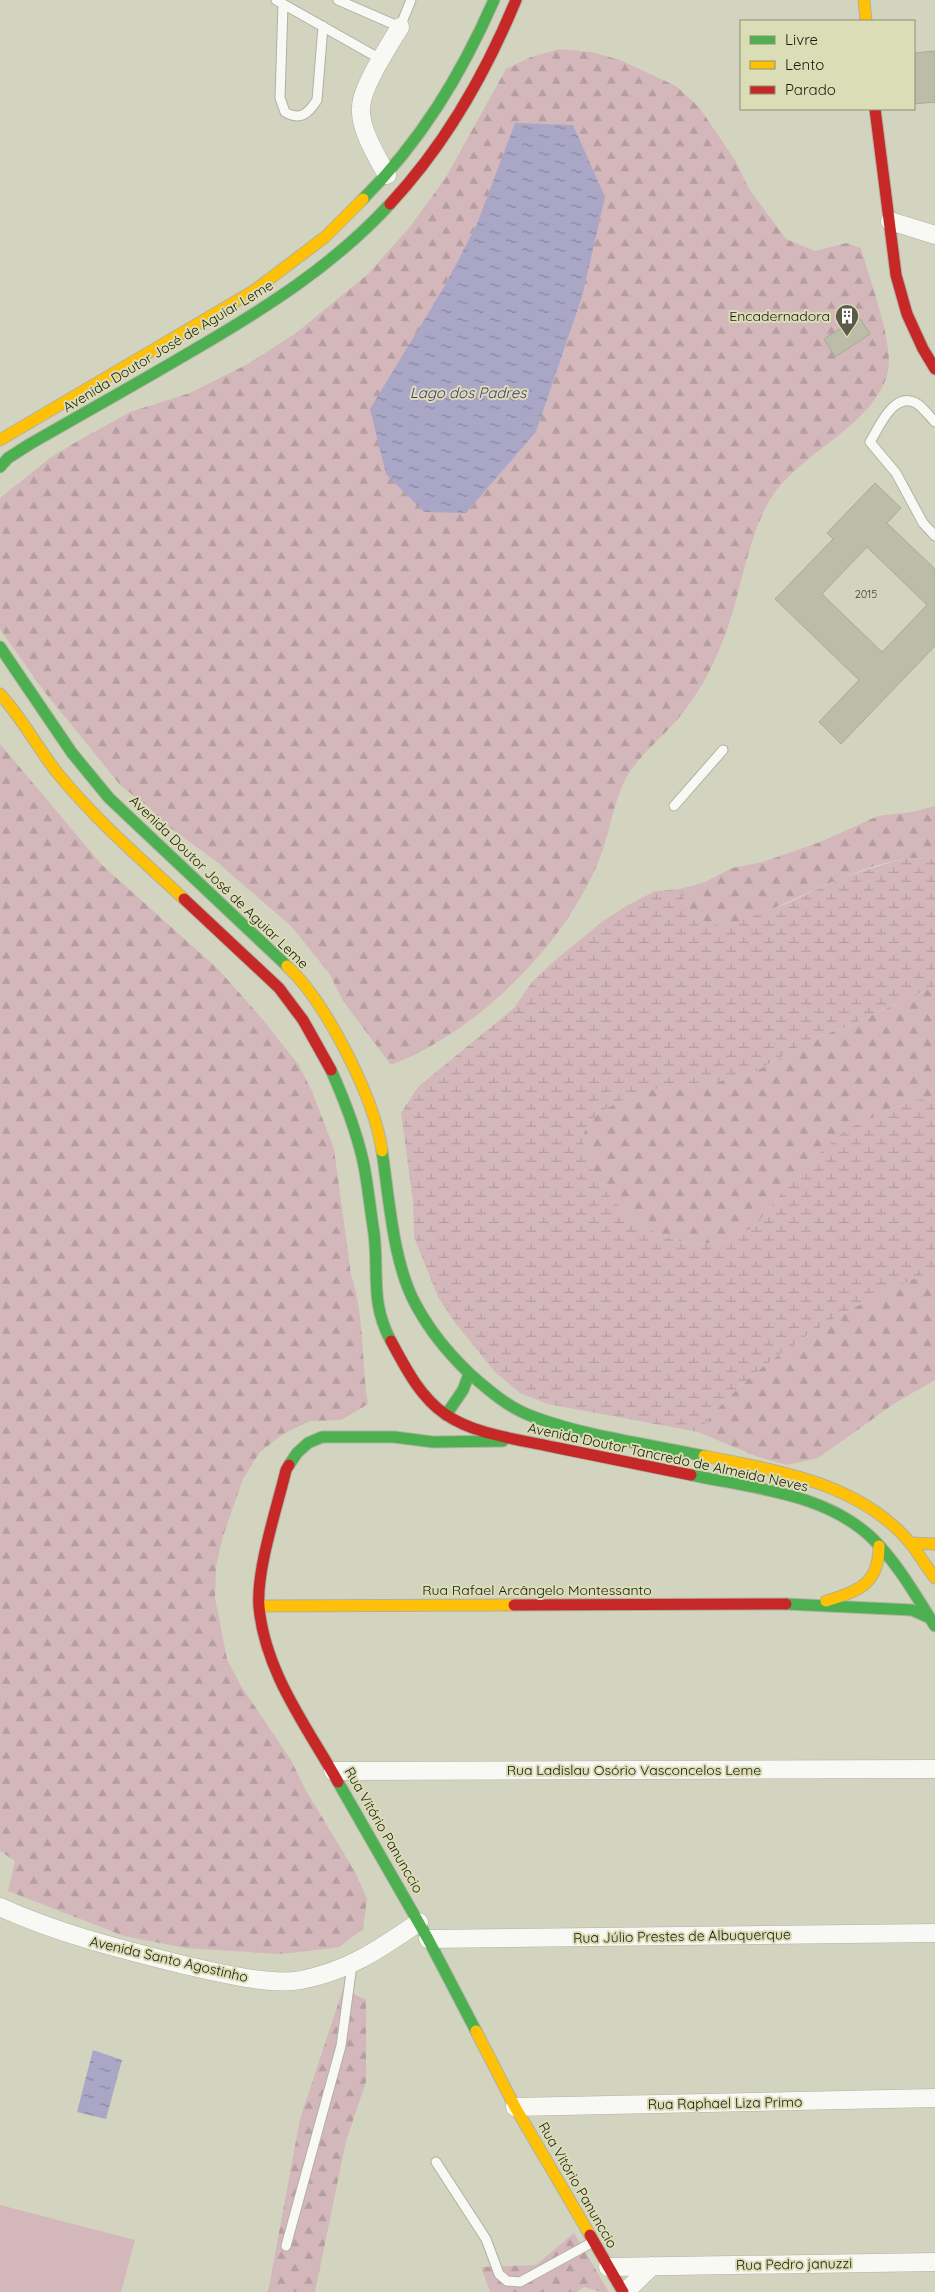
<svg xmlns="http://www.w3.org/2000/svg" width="935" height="2292" font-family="Quicksand,sans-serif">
<defs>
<pattern id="forest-firs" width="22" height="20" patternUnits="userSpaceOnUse" patternTransform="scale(1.25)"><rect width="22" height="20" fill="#d4b7bb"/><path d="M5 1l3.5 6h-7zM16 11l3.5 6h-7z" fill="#b59da0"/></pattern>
<pattern id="wetland-marsh" width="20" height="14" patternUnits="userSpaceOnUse" patternTransform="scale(1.25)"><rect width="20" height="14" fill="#d4b7bb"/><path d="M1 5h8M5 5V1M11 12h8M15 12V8" fill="none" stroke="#b59da0"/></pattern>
<pattern id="water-ripples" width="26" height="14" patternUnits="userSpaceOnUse" patternTransform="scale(1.25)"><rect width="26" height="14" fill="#aaa6c6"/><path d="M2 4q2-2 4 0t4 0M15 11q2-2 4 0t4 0" fill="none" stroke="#8a869f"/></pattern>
</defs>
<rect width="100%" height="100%" fill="#d3d4bf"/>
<path fill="url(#forest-firs)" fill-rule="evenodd" d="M560 49 591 52 620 60 676 86 699 107 735 160 749 189 786 239 815 251 846 243 861 248C869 278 894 343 888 371 877 423 802 452 773 495 746 536 741 598 722 643 711 671 696 698 676 721 661 738 644 752 631 770 613 797 611 831 599 860 565 945 477 1032 391 1065L343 1001 329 973 291 926 217 862 169 827 146 805 121 786 43 690 0 629V498L50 458 76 442 130 412 190 393 246 365 296 333 368 274 409 228 445 179 506 69 531 57ZM477 224 582 297 536 432 466 513 444 287Z
M0 744 102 865 218 969 259 1015 298 1064 312 1091 334 1149 351 1275C365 1316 361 1361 368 1404L341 1420 310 1421 283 1434 259 1453 243 1479 223 1536 216 1567 215 1598 227 1659 241 1686 291 1760 305 1789 355 1872 367 1899 363 1929 339 1947 309 1951 279 1954 186 1948 124 1936 8 1891 15 1861 0 1851Z
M935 806V859L906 858 874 866 843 877 752 918 722 927 693 918 680 889 705 882 732 868 763 862 820 842 878 816 912 812Z
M935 986V1096L909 1102 878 1114 797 1174 755 1226 728 1241 691 1245 658 1234 628 1217 608 1193 590 1166 581 1136 599 1112 627 1098 655 1089 725 1080 756 1071 810 1040 850 1025Z
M935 1270V1380L895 1403 818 1458 787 1465 758 1457 698 1432C756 1357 849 1305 935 1270Z
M343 1989 366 2000V2082L346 2141 315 2292H268L300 2119Z
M574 2233 609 2292H601L584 2287 577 2292H490L481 2267 536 2265Z"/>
<path fill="url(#wetland-marsh)" d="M906 858 935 859V986L850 1025 810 1040 756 1071 725 1080 655 1089 627 1098 599 1112 581 1136 590 1166 608 1193 628 1217 658 1234 691 1245 727 1241 755 1226 797 1174 846 1130 878 1114 909 1102 935 1096V1270C849 1305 756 1357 698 1432L548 1404 520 1393 495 1372 456 1324 438 1297 414 1237 413 1202 401 1113 418 1087 514 1008 532 982 554 961 602 922 628 905 655 891 680 889 693 918 723 927 786 904 843 877Z"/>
<path fill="#d4b7bb" d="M0 2205 135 2240 121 2292H0Z"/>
<path fill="url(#water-ripples)" d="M515 123 573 125 605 197 582 297 536 432 466 513 424 512 386 474 370 409 444 287 477 224Z
M93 2050 122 2060 106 2119 77 2112Z"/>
<path fill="#bcbda8" stroke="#a8a998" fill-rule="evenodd" d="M935 51V102L914 104V53Z
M859 317 870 334 835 357 824 339Z
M875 483 901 508 887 523 935 569V646L841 744 819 722 859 680 775 599 833 539 827 533ZM867 547 927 605 882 652 822 594Z"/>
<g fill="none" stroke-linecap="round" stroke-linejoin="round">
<g stroke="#b0b1a1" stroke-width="11">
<path id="lane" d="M276 0 382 60
M338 0 400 27 411 0
M283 4 280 98 285 112C300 121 308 114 317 100L323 26
M935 422C929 416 923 407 916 403 894 391 879 427 870 442L896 473 923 523 935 536
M674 806 723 750
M436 2162 486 2239 499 2274 507 2281 520 2282 593 2242
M286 2246 341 2046 352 1965"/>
</g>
<g stroke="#b0b1a1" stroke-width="19">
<path id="street" d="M387 175C377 157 359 128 361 107 362 86 389 46 400 27
M890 221 935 235
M333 1771 935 1769
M0 1907C59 1934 121 1949 184 1965 216 1972 270 1986 301 1980 348 1971 380 1949 419 1922
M428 1939 935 1933
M515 2107 935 2098
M608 2267 935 2262
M625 2292 652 2266"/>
</g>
<g stroke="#b0b1a1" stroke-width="13">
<path id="fast" d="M363 199C421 141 461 75 494 0
M0 467 8 458 30 444C84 413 138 383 192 351 264 309 333 266 390 204
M0 647 72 753 109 798 287 966
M331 1070C344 1099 356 1130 363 1161 368 1184 370 1209 374 1233 379 1273 370 1303 391 1341
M382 1151C389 1197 393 1264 416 1305 430 1331 448 1353 469 1373 488 1390 510 1409 534 1417 588 1437 648 1444 704 1456
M446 1415 463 1390 469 1374
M289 1465 297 1453 308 1443 322 1437H394L433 1442 503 1441
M691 1475C752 1488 826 1493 873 1539 898 1564 916 1596 935 1626
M786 1604 912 1610 930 1618
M338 1782 428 1939 476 2031"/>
</g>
<g stroke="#b0b1a1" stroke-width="13">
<path id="slow" d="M864 0 866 21
M0 440 255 290 325 237 363 199
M0 694C23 719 38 749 59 775 96 820 141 859 184 899
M287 966C326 1002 375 1099 382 1151
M704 1456C777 1471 860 1482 911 1544 919 1555 927 1567 935 1578
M910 1543 935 1544
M826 1601C859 1591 879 1584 879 1546
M259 1606 514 1605
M476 2031 515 2107 590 2235"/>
</g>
<g stroke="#b0b1a1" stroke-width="13">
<path id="jam" d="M875 109 896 275 907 314 923 349 935 369
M390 204C446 144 485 75 516 0
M184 899 279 988 303 1020 331 1070
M391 1341C405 1367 420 1397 445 1414 475 1435 518 1439 553 1447 599 1456 645 1466 691 1475
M289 1465 286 1470C277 1508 256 1570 259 1607 265 1672 307 1727 338 1782
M514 1605 786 1604
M590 2235 623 2292"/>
</g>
<use href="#lane" stroke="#f8f9f5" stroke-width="9"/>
<use href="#street" stroke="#f8f9f5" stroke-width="18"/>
<use href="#fast" stroke="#4caf50" stroke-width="11"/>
<use href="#slow" stroke="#ffc107" stroke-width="11"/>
<use href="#jam" stroke="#c62828" stroke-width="11"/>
</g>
<defs>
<g id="building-pin" transform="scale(1.25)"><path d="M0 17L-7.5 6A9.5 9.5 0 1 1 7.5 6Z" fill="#5b5b4b" stroke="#dbddb6"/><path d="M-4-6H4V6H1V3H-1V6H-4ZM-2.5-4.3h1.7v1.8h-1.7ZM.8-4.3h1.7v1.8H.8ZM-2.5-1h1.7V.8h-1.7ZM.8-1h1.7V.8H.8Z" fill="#fff"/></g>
</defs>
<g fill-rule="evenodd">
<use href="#building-pin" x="847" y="316"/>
</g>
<g text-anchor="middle" stroke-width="4" stroke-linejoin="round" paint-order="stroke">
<g font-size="11" fill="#444435">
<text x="866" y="598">2015</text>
</g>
<g font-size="14" fill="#1a1a0c" stroke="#dbddb6" text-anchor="end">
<text x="830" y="321">Encadernadora</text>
</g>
<g font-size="14" fill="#1a1a0c" stroke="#dbddb6">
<text transform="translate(168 346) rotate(-31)" y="5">Avenida Doutor José de Aguiar Leme</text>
<text transform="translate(219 882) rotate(44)" y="5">Avenida Doutor José de Aguiar Leme</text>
<text transform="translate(668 1457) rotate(12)" y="5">Avenida Doutor Tancredo de Almeida Neves</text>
<text x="537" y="1595">Rua Rafael Arcângelo Montessanto</text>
<text x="634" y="1775">Rua Ladislau Osório Vasconcelos Leme</text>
<text transform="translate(384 1830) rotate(60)" y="5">Rua Vitório Panunccio</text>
<text transform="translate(682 1936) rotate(-1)" y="5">Rua Júlio Prestes de Albuquerque</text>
<text transform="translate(169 1959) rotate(13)" y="5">Avenida Santo Agostinho</text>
<text transform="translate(725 2103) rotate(-1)" y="5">Rua Raphael Liza Primo</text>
<text transform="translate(578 2185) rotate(60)" y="5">Rua Vitório Panunccio</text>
<text transform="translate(794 2264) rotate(-1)" y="5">Rua Pedro januzzi</text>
</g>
<g font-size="15" font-style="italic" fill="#46387b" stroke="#dbddb6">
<text x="468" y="398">Lago dos Padres</text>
</g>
</g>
<rect x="740" y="20" width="175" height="90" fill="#dbddb6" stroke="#8e8f72"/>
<rect x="750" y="36" width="25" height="8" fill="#4caf50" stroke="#8e8f72"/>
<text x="785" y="45" font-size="15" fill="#1a1a0c">Livre</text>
<rect x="750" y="61" width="25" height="8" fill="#ffc107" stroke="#8e8f72"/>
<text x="785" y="70" font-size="15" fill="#1a1a0c">Lento</text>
<rect x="750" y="86" width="25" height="8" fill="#c62828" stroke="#8e8f72"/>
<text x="785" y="95" font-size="15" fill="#1a1a0c">Parado</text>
</svg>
